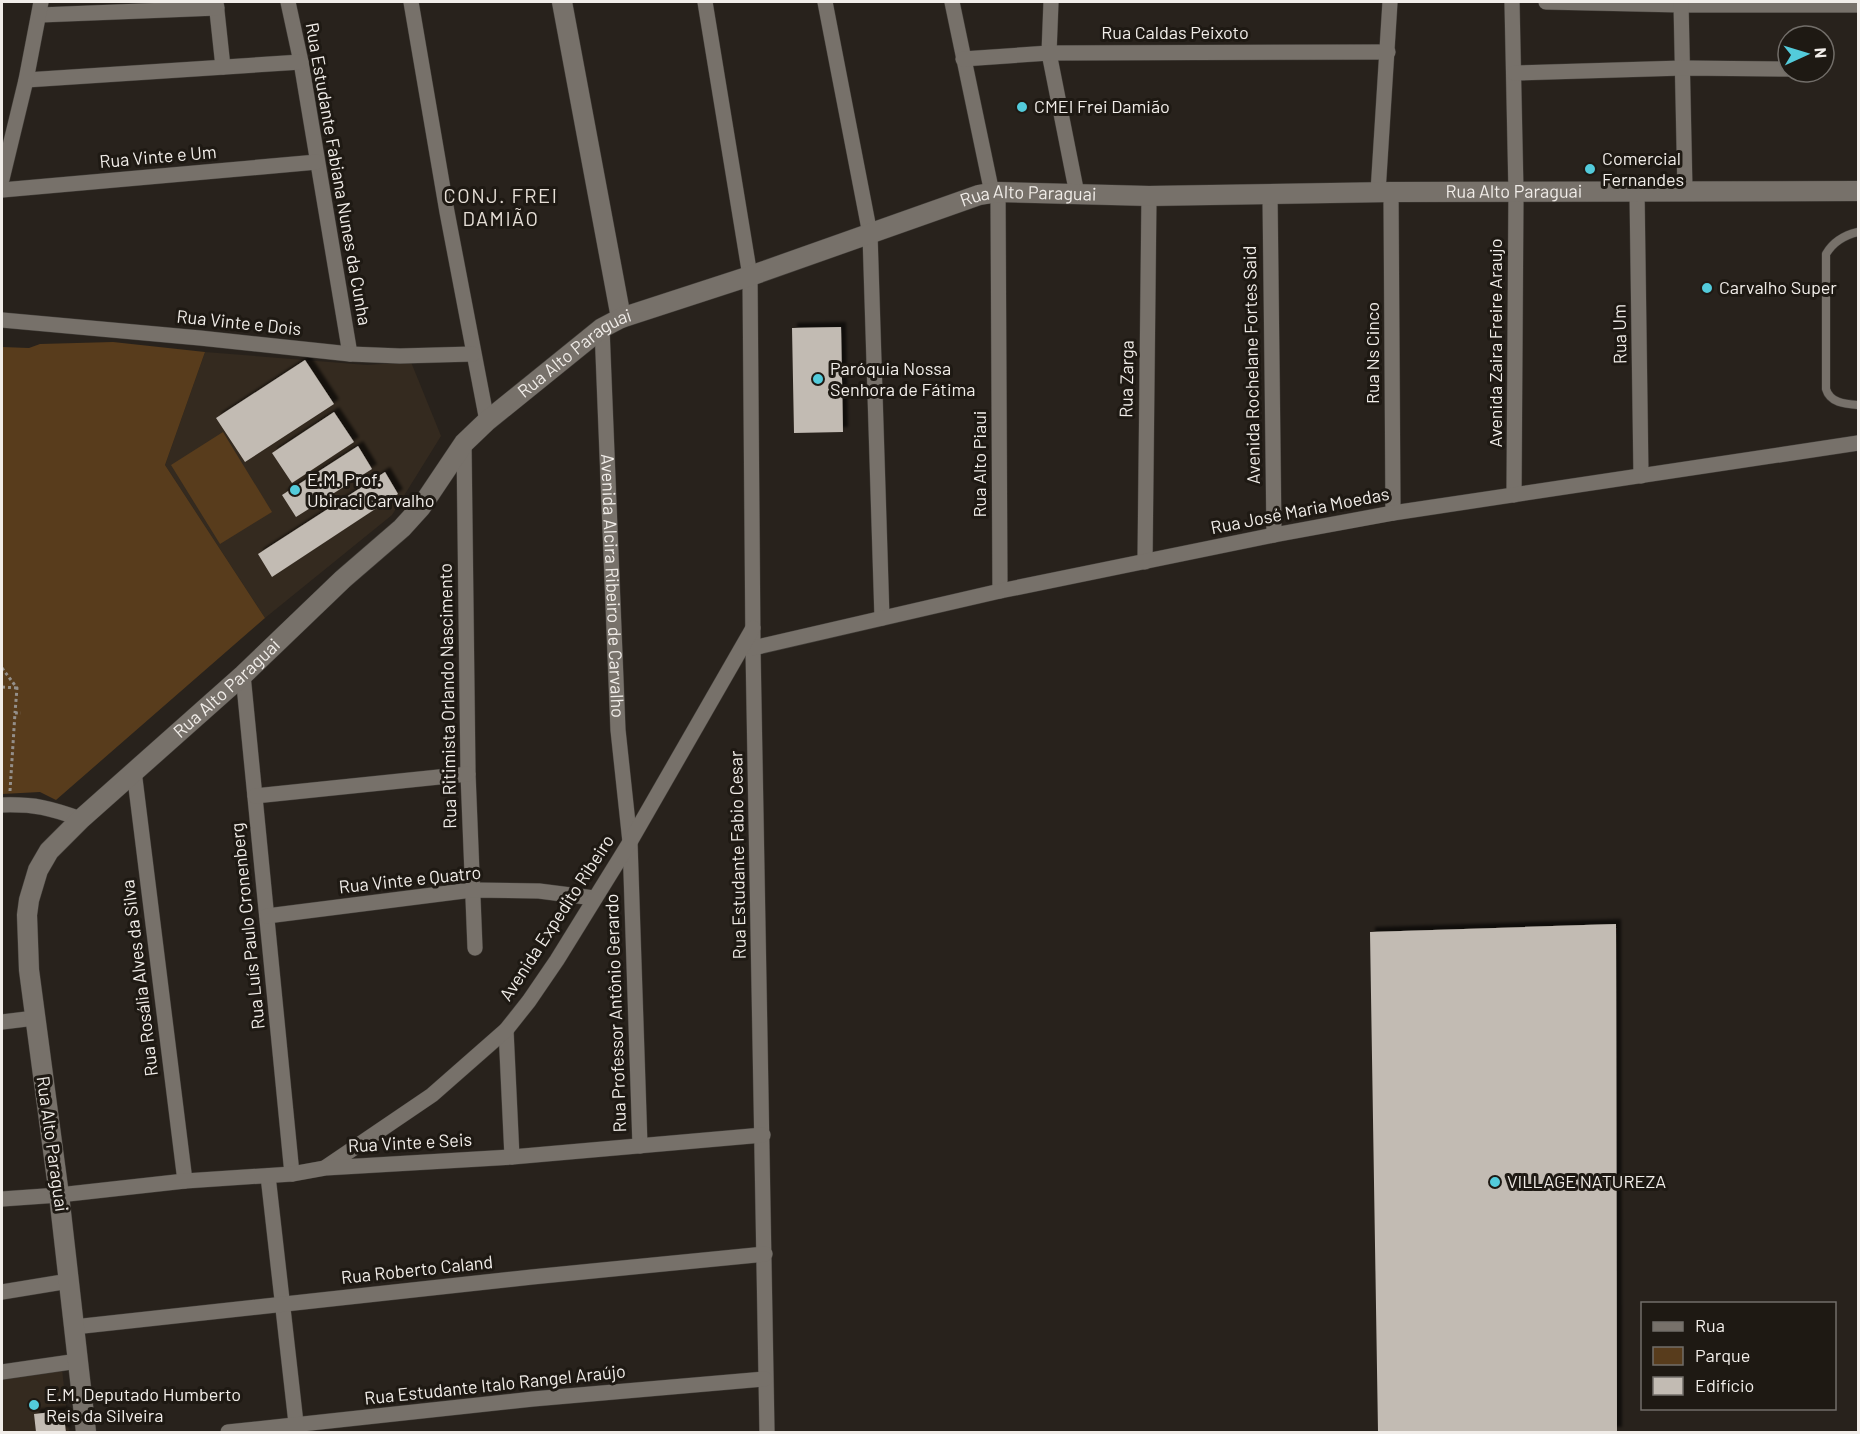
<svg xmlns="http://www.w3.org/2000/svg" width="1860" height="1434" font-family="Barlow,sans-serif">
<defs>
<filter id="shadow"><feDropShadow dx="5" dy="-5" stdDeviation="1.5" flood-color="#0009"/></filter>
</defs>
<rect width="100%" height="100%" fill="#28221c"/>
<path fill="#342a1f" d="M205 352 367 365 411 362 441 436 392 515 265 618 165 465Z
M62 1369 69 1432H2V1377Z"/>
<path fill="#583c1c" d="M113 342 205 352 165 465 265 618 56 800 40 792 2 794V347L29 348 40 344Z
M223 432 272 512 220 544 171 465Z"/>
<path fill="#c2bbb3" filter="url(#shadow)" d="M841 327 843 432 794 433 792 328Z
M305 360 334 404 245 462 216 418Z
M334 412 354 442 292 483 272 453Z
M358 446 372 469 296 517 282 495Z
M385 472 398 494 272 577 258 554Z
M1616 924 1617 1432H1378L1370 932Z
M63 1411 66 1432H36L34 1414Z"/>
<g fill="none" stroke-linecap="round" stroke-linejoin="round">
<g stroke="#423e39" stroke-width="9">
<path id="service" d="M1858 232C1845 235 1833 242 1826 254V389C1830 403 1845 404 1858 405"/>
</g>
<g stroke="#423e39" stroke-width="16">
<g id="minor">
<path d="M216 2 223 67"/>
<path d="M288 2 301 62 350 354"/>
<path d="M411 2 447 212 487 421"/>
<path d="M705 2 750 276 753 648 767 1432"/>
<path d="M825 2 870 234 882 618"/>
<path d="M952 2 992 193"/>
<path d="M1051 2 1049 53 1077 194"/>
<path d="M1512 2 1516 192 1514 495"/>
<path d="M1546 2 1681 5H1858"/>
<path d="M1681 2 1685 191"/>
<path d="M40 15 217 8"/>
<path d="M963 59 1049 53 1388 52"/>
<path d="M1514 73 1683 68 1788 69"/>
<path d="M26 80 301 62"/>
<path d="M2 179 26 80 41 2"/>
<path d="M2 190 317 162"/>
<path d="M1637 191 1641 476"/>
<path d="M998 192 1000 591"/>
<path d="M1378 192 1390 2"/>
<path d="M1391 192 1393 513"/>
<path d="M1270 195 1274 535"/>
<path d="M2 320 200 338 350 354 400 356 473 354"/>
<path id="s1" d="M602 328 618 730 630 842 640 1146"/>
<path d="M464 443 468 774 475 948"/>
<path d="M1145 562 1149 196"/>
<path d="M753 648 1000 591 1274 535 1393 513 1858 443"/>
<path d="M243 675 292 1174"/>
<path d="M134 771 185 1181"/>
<path d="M255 796 468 774"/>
<path d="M2 805C35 804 50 808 81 819"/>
<path d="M267 916 472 890 539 891 594 898"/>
<path d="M2 1022 35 1018"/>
<path d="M506 1030 512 1157"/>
<path d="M326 1167 432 1095 506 1030 529 1001 557 960 630 842 753 628"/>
<path d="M268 1176 297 1432"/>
<path d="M2 1199 59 1195 185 1181 292 1174 325 1168 512 1157 763 1135"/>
<path d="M2 1292 69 1281"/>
<path d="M74 1327 532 1277 765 1254"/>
<path d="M2 1372 78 1361"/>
<path d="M228 1432 533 1399 765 1379"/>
</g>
</g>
<g stroke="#423e39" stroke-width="21">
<g id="tertiary">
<path d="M562 2 621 318"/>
<path id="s2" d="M86 1432 59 1195 29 970 27 915 29 900 38 870 49 851 81 819 243 675 343 579 402 528 421 507 464 443 487 421 602 328 621 318 750 276 979 195 998 192 1149 196 1391 192 1858 191"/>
</g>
</g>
<path stroke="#948f8a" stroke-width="3" stroke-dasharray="3 3" stroke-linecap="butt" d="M2 668 17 688 15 713
M2 687 17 688
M10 791 15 713H21"/>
<use href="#service" stroke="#77716a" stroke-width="8"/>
<use href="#minor" stroke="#77716a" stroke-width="15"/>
<use href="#tertiary" stroke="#77716a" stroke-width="20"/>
</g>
<g fill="#53cbdb" stroke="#1e1913" stroke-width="2">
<circle cx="1022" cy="107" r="6"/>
<circle cx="1590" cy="169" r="6"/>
<circle cx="1707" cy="288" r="6"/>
<circle cx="818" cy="379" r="6"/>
<circle cx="295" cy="490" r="6"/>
<circle cx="1495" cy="1182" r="6"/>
<circle cx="34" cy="1405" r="6"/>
</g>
<g text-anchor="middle" stroke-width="6" stroke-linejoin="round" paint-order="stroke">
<g font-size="18" fill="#f1ede9" stroke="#1e1913">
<text x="1175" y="39">Rua Caldas Peixoto</text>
<text transform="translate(158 157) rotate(-5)" y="6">Rua Vinte e Um</text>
<text transform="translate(338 174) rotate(80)" y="6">Rua Estudante Fabiana Nunes da Cunha</text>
<text dy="6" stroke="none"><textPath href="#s2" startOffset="2288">Rua Alto Paraguai</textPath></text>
<text dy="6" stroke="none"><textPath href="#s2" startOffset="1802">Rua Alto Paraguai</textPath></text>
<text transform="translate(239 323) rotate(6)" y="6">Rua Vinte e Dois</text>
<text transform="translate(1620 334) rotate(-91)" y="6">Rua Um</text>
<text transform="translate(1496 343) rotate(-90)" y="6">Avenida Zaira Freire Araujo</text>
<text transform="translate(1373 353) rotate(-90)" y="6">Rua Ns Cinco</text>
<text dy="6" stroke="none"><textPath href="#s2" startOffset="1316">Rua Alto Paraguai</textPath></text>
<text transform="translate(1252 365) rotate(-91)" y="6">Avenida Rochelane Fortes Said</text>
<text transform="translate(1127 379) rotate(-89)" y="6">Rua Zarga</text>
<text transform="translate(980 464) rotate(-90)" y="6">Rua Alto Piaui</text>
<text transform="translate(1300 511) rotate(-11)" y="6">Rua José Maria Moedas</text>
<text dy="6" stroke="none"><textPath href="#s1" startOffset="258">Avenida Alcira Ribeiro de Carvalho</textPath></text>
<text dy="6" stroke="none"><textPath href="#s2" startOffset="830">Rua Alto Paraguai</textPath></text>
<text transform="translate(448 696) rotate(-91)" y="6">Rua Ritimista Orlando Nascimento</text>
<text transform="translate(738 855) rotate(-91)" y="6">Rua Estudante Fabio Cesar</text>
<text transform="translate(410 880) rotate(-6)" y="6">Rua Vinte e Quatro</text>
<text transform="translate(557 918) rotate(-57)" y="6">Avenida Expedito Ribeiro</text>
<text transform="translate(248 926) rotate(-96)" y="6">Rua Luís Paulo Cronenberg</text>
<text transform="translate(140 978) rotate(-97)" y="6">Rua Rosália Alves da Silva</text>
<text transform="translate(616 1013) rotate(-92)" y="6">Rua Professor Antônio Gerardo</text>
<text transform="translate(410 1143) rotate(-3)" y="6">Rua Vinte e Seis</text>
<text transform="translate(52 1144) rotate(82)" y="6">Rua Alto Paraguai</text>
<text transform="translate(417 1270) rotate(-6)" y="6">Rua Roberto Caland</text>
<text transform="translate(495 1385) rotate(-6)" y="6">Rua Estudante Italo Rangel Araújo</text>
</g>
<g font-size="18" fill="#f1ede9" stroke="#1e1913" text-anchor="start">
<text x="1034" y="113">CMEI Frei Damião</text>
<text x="1602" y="165">Comercial<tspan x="1602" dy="21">Fernandes</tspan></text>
<text x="1719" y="294">Carvalho Super</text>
<text x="830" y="375">Paróquia Nossa<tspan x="830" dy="21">Senhora de Fátima</tspan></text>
<text x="307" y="486">E.M. Prof.<tspan x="307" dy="21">Ubiraci Carvalho</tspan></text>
<text x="1507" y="1188">VILLAGE NATUREZA</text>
<text x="46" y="1401">E.M. Deputado Humberto<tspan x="46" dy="21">Reis da Silveira</tspan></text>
</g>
<g font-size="20" letter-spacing="1.5" fill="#e6dfd7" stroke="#1e1913">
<text x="501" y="203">CONJ. FREI<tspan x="501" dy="23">DAMIÃO</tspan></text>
</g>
</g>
<rect width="1860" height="1434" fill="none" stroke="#f1ede9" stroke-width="6"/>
<rect x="1641" y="1302" width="195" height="108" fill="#1e1913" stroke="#726e69" stroke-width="1.5"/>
<rect x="1653" y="1322" width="30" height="9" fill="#77716a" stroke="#726e69" stroke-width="1.5"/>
<text x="1695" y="1332" font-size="18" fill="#f1ede9">Rua</text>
<rect x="1653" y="1347" width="30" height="18" fill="#583c1c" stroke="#726e69" stroke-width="1.5"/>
<text x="1695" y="1362" font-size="18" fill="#f1ede9">Parque</text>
<rect x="1653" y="1377" width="30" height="18" fill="#c2bbb3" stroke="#726e69" stroke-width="1.5"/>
<text x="1695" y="1392" font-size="18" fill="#f1ede9">Edifício</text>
<g transform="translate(1806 54) rotate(86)"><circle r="28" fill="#1e1913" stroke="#726e69" stroke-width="1.5"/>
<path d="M0-4.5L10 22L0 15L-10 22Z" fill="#53cbdb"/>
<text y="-9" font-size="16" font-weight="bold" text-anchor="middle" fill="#f1ede9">N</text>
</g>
</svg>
